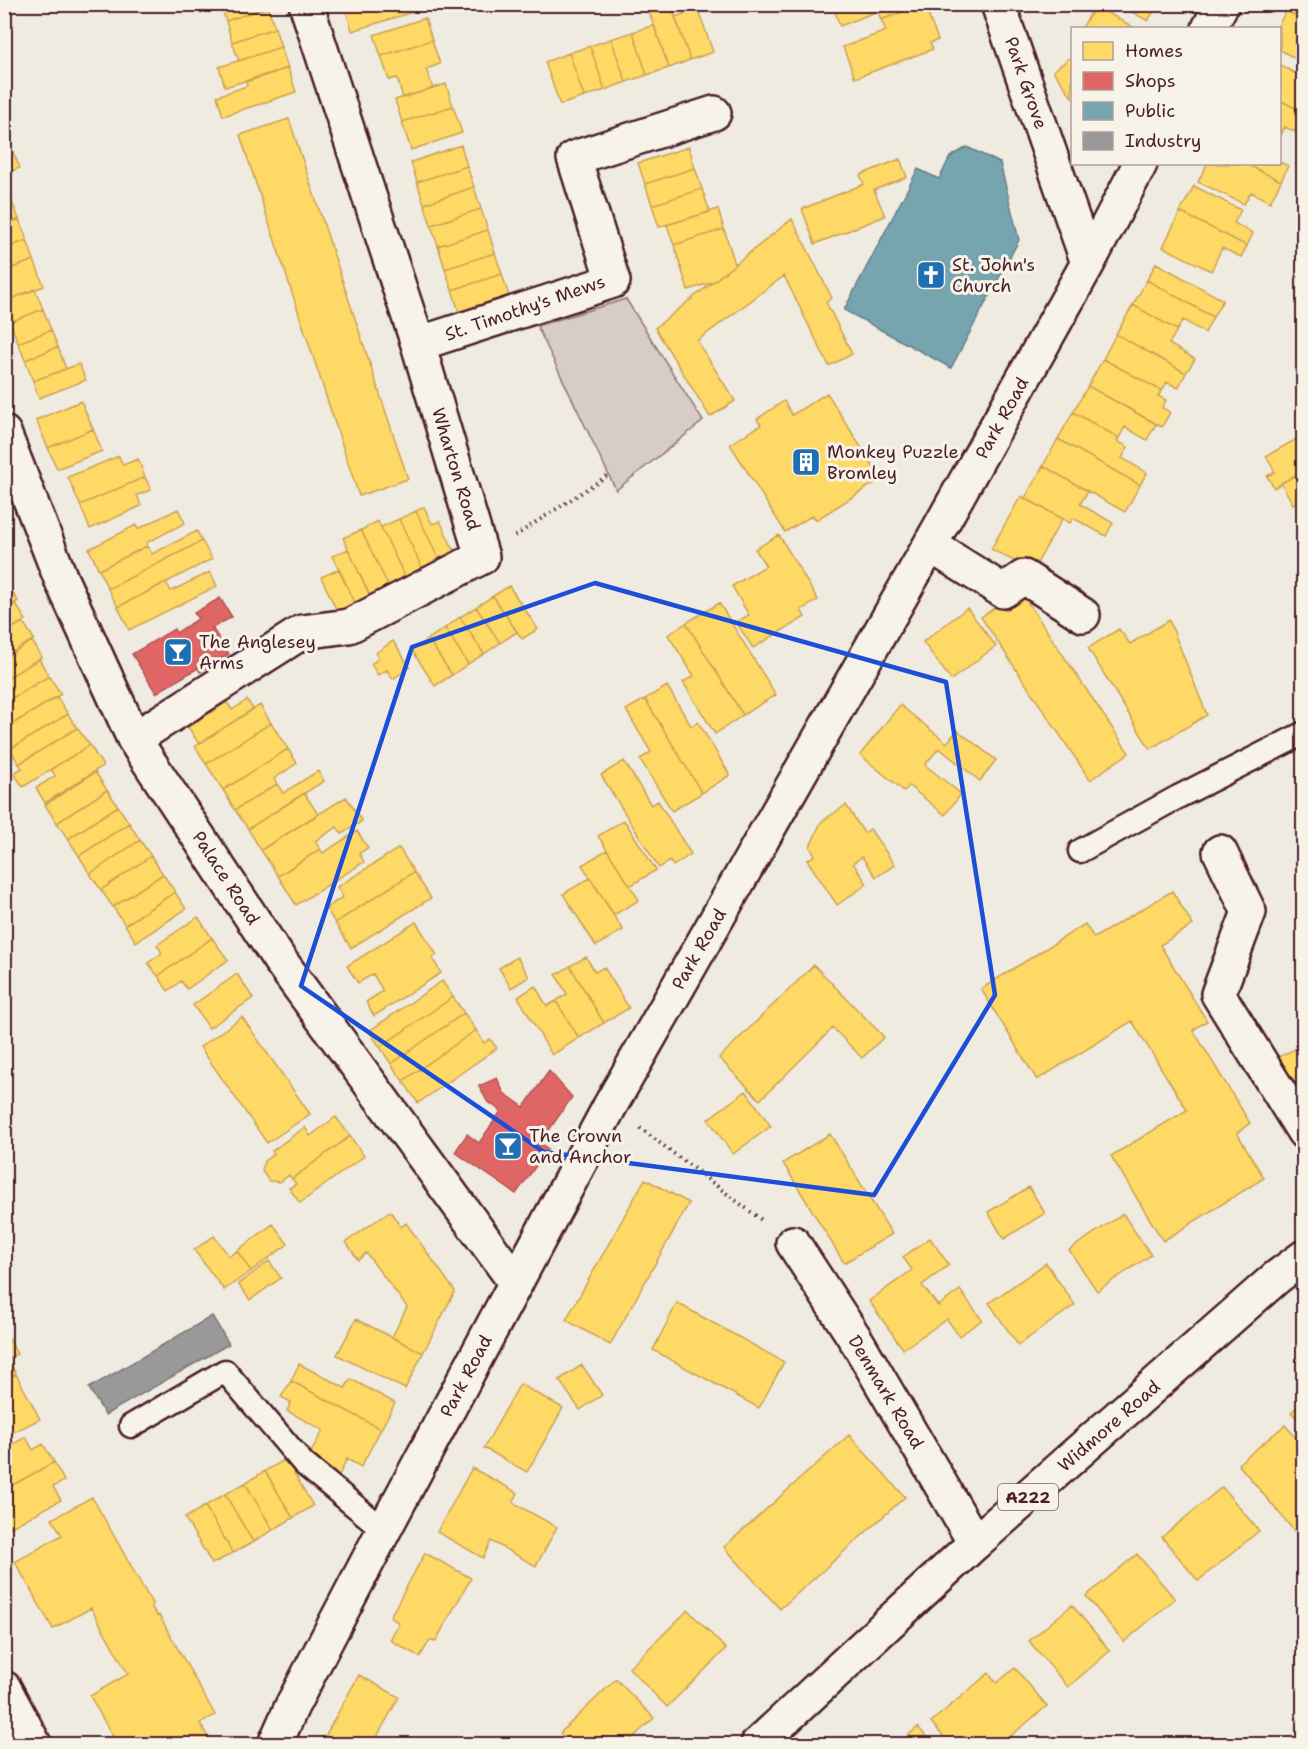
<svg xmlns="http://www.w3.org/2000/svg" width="1308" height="1749" font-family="'Shantell Sans',sans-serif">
<rect width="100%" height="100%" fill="#f0ebe0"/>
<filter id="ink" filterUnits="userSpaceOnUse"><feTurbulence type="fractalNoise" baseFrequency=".0167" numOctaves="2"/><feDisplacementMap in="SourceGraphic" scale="12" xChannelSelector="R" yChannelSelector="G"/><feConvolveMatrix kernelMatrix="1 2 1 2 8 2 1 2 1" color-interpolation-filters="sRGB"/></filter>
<g filter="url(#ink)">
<path fill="#d8cdc6" stroke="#917678" stroke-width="1.5" d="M626 299 703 421 616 490 537 326Z"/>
<path fill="#ffd966" stroke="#c9a154" stroke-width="1.5" d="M220 4H267L268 7 226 21Z
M344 4H363L346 10Z
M363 4H428L429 7 352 31 346 10Z
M663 4H671L690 60 669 68 648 9Z
M846 4H922L881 20 878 11 840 26 834 9Z
M924 4 938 40 930 43 933 49 855 78 843 47 886 31 881 20Z
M1118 4H1158L1148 21Z
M1289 4H1304V20L1286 11Z
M1095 6 1135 28H1082Z
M268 7 275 28 232 42 226 21Z
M698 9 713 52 690 60 675 17Z
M1286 11 1304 20V63L1280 50V28H1277Z
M425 18 432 40 381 56 374 35Z
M654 25 669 68 647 75 633 32Z
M275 28 281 47 239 61 232 42Z
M633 32 647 75 626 82 611 39Z
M611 39 626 82 605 90 590 46Z
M432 40 440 64 426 69 433 88 403 98 397 78 389 80 381 56Z
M590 46 605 90 584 97 569 53Z
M281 47 288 68 225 87 219 67Z
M569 53 584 97 560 105 545 62Z
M1072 56V97L1053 71Z
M1280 65 1304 78V113L1280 100Z
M288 68 296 92 223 116 217 96 247 86 246 82Z
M446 84 453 106 402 122 395 100Z
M1280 100 1304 113 1302 135 1285 127 1280 137Z
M453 106 462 133 411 150 402 122Z
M289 119 408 479 359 496 240 135Z
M461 145 467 166 417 182 411 162Z
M689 147 695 168 645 184 638 163Z
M13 152 20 168 4 174V155Z
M900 159 907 177 874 190 885 216 815 244 802 209 864 184 860 175Z
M1280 162 1288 166 1281 181 1246 164H1280Z
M1207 164H1246L1281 181 1270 202 1251 192 1244 204 1198 182Z
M467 166 474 187 424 204 417 182Z
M695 168 702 189 652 205 645 184Z
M4 181 12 202 4 205Z
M1194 186 1241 210 1234 223 1253 233 1247 246 1180 212Z
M474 187 481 209 431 225 424 204Z
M702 189 710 212 659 227 652 205Z
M12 202 19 219 4 225V205Z
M481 209 488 230 438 246 431 225Z
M718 209 724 229 674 245 667 225Z
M1180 212 1247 246 1241 257 1222 248 1211 271 1163 247Z
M19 219 27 240 4 249V225Z
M792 219 832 298 826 302 852 354 829 366 784 276 697 341 735 401 710 417 655 328Z
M724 229 735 264 713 282 688 290 674 245Z
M488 230 495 253 445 269 438 246Z
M27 240 34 260 4 271V249Z
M495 253 502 274 452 290 445 269Z
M34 260 44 286 4 302V271Z
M1156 263 1223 300 1213 317 1147 280Z
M502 274 510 299 460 315 452 290Z
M1147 280 1213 317 1205 333 1183 320 1177 330 1133 305Z
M35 289 43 309 10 322 4 307V302Z
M1133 305 1177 330 1169 344 1195 359 1186 373 1116 334Z
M43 309 51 330 18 343 10 322Z
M51 330 58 347 25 360 18 343Z
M1116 334 1186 373 1178 388 1167 382 1162 391 1103 359Z
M58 347 66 369 33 381 25 360Z
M1103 359 1162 391 1158 396 1166 400 1162 408 1170 412 1162 427 1088 386Z
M79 364 86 380 39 398 33 381Z
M1088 386 1156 424 1147 440 1125 427 1119 438 1073 412Z
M827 393 881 479 816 520 813 515 785 532 730 444 761 425 757 419 784 401 792 415Z
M81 401 93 429 48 448 36 420Z
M1073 412 1119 438 1117 441 1128 447 1122 458 1147 473 1140 485 1058 439Z
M93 429 102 451 57 469 48 448Z
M1304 435V470L1274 488 1267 476 1275 472 1266 456Z
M1058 439 1140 485 1125 512 1043 466Z
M119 456 123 465 138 459 145 477 80 505 68 477Z
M1043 466 1088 491 1080 504 1113 523 1106 536 1073 518 1070 523 1025 498Z
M1304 470V508L1299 501 1293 504 1281 483Z
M145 477 151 490 137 495 141 506 90 529 80 505Z
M1021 496 1062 519 1036 565 1031 562 1027 568 991 549Z
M424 507 432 524 440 521 456 555 440 562 416 511Z
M178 509 185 523 146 543 147 546 99 570 89 549 136 525 138 529Z
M416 511 440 562 423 570 399 519Z
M399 519 423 570 406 579 381 527Z
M378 521 406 579 389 587 361 530Z
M361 530 389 587 370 596 343 538Z
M197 531 202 541 108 589 99 570 147 546 152 554Z
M779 535 818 600 801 610 805 617 753 648 736 622 749 615 732 586 766 566 755 549Z
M202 541 212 559 118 607 108 589Z
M348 549 370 596 355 603 332 556Z
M339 569 355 603 337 611 321 577Z
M210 572 217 586 129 630 118 607 166 582 171 591Z
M7 584 18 601 4 610V586Z
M509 586 538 629 522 639 493 596Z
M1020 591 1129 753 1090 780 981 617Z
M493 596 517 632 500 643 476 607Z
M15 603 26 620 4 633V610Z
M719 603 776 695 743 715 686 623Z
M476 607 500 643 484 654 460 617Z
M967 608 996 646 951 680 923 642Z
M460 617 484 654 468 664 445 628Z
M1169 620 1207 715 1150 749 1088 648 1119 629 1130 644Z
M23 622 34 639 4 658V633Z
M686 623 743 715 715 734 683 682 694 676 668 635Z
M445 628 468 664 452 675 428 639Z
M428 639 452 675 435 686 412 650Z
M32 641 42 657 4 680V658Z
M393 641 410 667 393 679 387 670 378 675 371 664 379 658 376 653Z
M39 659 49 676 4 703V688L6 687 4 680Z
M49 676 61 694 5 729 4 703Z
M667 686 691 726 698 722 730 775 702 793 645 699Z
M57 697 68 714 4 753V729Z
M645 699 702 793 672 811 640 759 651 752 626 710Z
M247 700 253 709 199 744 188 727 227 702 232 710Z
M260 705 271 723 206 764 195 746Z
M900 705 947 743 957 730 996 760 980 781 939 748 925 765 961 794 945 815 909 786 904 791 860 755Z
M68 714 77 728 19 764 10 749Z
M271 723 288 749 223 790 206 764Z
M77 728 90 745 23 787 14 773 22 768 19 764Z
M90 745 103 766 45 803 36 788 55 776 51 769Z
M288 749 297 763 274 779 277 784 235 810 223 790Z
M624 761 651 805 658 801 691 854 673 866 670 861 659 868 601 775Z
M318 771 324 781 248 829 235 810 277 784 283 793Z
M95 772 107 790 57 823 45 805Z
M107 790 118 806 68 839 57 823Z
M304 793 318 814 261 850 248 829Z
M346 797 362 821 342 834 337 827 315 841 320 849 278 876 261 850Z
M846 805 864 833 870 829 895 865 876 877 862 857 853 863 867 884 837 905 807 860 815 855 810 847 821 822Z
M118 806 129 823 79 856 68 839Z
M624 820 656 870 630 886 598 836Z
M129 823 140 840 90 874 79 856Z
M357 831 368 848 359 853 364 862 296 905 278 876 320 849 323 853Z
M140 840 151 856 101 890 90 874Z
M399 848 414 872 335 923 326 908 343 897 337 887Z
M607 850 639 900 614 915 582 865Z
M151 856 163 874 113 907 101 890Z
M414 872 431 898 351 948 335 923Z
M163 874 175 892 125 925 113 907Z
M590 878 623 930 596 946 563 894Z
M1172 891 1193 925 1160 945 1207 1021 1193 1030 1250 1123 1237 1133 1264 1178 1163 1241 1111 1156 1187 1110 1132 1021 1037 1080 981 989 1085 924 1094 938Z
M175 892 186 909 136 942 125 925Z
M198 917 212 938 158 976 148 963 162 953 157 945Z
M416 922 437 955 432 958 441 973 374 1016 366 1002 383 991 373 974 358 983 347 966Z
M212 938 228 960 187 989 181 981 168 991 158 976Z
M517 957 529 977 511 988 499 968Z
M586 957 595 972 604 967 629 1008 604 1023 570 966Z
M814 965 884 1037 862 1058 833 1028 760 1100 719 1058Z
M570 966 604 1023 579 1038 556 1001 567 994 556 975Z
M237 974 253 998 209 1028 193 1005Z
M442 981 453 997 380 1047 369 1031Z
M535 986 547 1006 556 1001 579 1038 552 1055 518 997Z
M453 997 464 1013 391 1064 380 1047Z
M464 1013 476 1030 403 1081 391 1064Z
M242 1017 310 1114 267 1143 200 1047Z
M476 1030 484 1043 490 1039 497 1048 418 1103 403 1081Z
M1304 1045V1092L1296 1096 1278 1057Z
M746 1091 771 1126 733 1154 708 1119Z
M336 1117 350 1136 292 1179 289 1175 280 1182 269 1181 262 1171 264 1161 274 1154 272 1151 305 1127 310 1136Z
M830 1134 892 1234 844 1263 783 1163Z
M350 1136 364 1156 300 1203 289 1188 296 1184 292 1179Z
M645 1179 689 1203 610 1345 566 1320Z
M1029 1187 1045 1213 1004 1239 988 1212Z
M390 1211 401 1227 406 1223 455 1291 423 1353 392 1337 407 1307 366 1253 358 1260 346 1242Z
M1123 1214 1151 1255 1097 1291 1069 1250Z
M273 1224 288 1244 251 1271 237 1251Z
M214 1236 229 1256 237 1251 251 1271 224 1290 194 1250Z
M930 1238 949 1265 922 1285 938 1306 960 1290 982 1320 959 1336 947 1319 903 1349 869 1301 912 1270 903 1257Z
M269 1261 281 1278 250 1300 238 1284Z
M1046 1263 1075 1305 1018 1345 989 1303Z
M677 1303 784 1362 759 1408 653 1350Z
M356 1319 423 1353 405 1389 337 1355Z
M7 1335 17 1354 8 1359 16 1374 4 1379V1336Z
M299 1364 345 1388 351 1379 395 1403 381 1429 291 1381Z
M582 1365 602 1395 580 1410 559 1380Z
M16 1374 40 1419 4 1437V1379Z
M291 1381 381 1429 361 1467 347 1459 336 1481 310 1454 323 1430 287 1411 291 1402 281 1397Z
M520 1384 563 1408 527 1472 484 1448Z
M1304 1401V1426L1291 1412Z
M1285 1425 1304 1447V1527L1296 1533 1238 1464Z
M849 1435 905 1497 780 1609 724 1547Z
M26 1437 33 1450 43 1444 54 1462 4 1490V1449Z
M286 1459 313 1506 293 1518 265 1471Z
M54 1462 64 1481 53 1487 61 1500 4 1531V1490Z
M472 1468 518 1493 513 1503 557 1527 536 1566 491 1541 483 1558 437 1532Z
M265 1471 293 1518 273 1530 245 1483Z
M245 1483 273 1530 253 1542 225 1494Z
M1222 1487 1259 1531 1198 1581 1162 1537Z
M225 1494 253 1542 233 1553 205 1506Z
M92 1497 153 1605 151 1606 157 1616 159 1615 215 1715 200 1723 212 1744H117L90 1696 128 1674 91 1608 53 1629 15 1562 62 1535 52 1519Z
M205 1506 233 1553 212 1564 185 1518Z
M425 1553 471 1578 435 1642 430 1640 420 1657 390 1640 399 1623 390 1617Z
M1137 1554 1175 1599 1124 1642 1086 1596Z
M1072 1605 1110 1651 1068 1687 1029 1641Z
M688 1610 726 1649 667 1707 629 1668Z
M1015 1668 1047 1706 1001 1744H950L931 1722 989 1673 997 1683Z
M359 1675 399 1697 373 1744H332L323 1740Z
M616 1679 654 1718 626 1744H571L560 1733Z
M918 1727 933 1744H898Z"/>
<path fill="#e06666" stroke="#b35154" stroke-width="1.5" d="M220 598 232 617 212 628 229 654 200 672 198 668 156 693 132 654 174 629 176 633 198 619 194 613Z
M549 1071 572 1097 540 1143 548 1149 516 1194 455 1152 467 1134 479 1143 501 1111 487 1101 479 1086 497 1078 504 1093 524 1107Z"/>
<path fill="#76a5af" stroke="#697d87" stroke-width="1.5" d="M967 147 1000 163 1019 240 951 368 844 310 918 169 939 179 950 157Z"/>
<path fill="#999" stroke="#817478" stroke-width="1.5" d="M212 1316 229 1344 105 1415 89 1388Z"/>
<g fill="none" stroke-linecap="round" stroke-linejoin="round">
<g stroke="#4a1f2b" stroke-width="27">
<path id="service" d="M1080 851 1178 797 1304 733
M131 1426 225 1371 304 1464 384 1530"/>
</g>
<g stroke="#4a1f2b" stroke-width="38">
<path id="minor" d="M998 4 1088 263
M1209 28 1222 4
M418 344 613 281 574 158 714 113
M4 433 61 579 134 739 279 959 516 1283
M930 545 1003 591 1024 577 1083 615
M134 739 302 632 349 626 482 557 418 344 306 4
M1220 852 1249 912 1218 994 1304 1132
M793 1243 858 1343 975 1543
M4 1688 34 1744
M275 1744 292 1706 384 1530 610 1106 930 545 1088 263 1140 164"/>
</g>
<g stroke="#4a1f2b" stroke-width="38">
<path id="primary" d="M758 1744 975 1543 1277 1277 1304 1257"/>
</g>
<path stroke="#4a1f2b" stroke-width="4" stroke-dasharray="1.5 4.5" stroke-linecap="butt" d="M515 536 610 474
M640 1128 763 1221"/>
<use href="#service" stroke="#f7f3e8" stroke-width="22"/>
<use href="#minor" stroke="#f7f3e8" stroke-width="33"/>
<use href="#primary" stroke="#f7f3e8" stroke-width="33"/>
</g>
</g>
<path fill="none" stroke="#1d4ed8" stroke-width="4.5" stroke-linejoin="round" d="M595 583 946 682 995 995 874 1195 544 1152 301 986 412 647Z"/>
<defs>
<g id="church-square" transform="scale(1.5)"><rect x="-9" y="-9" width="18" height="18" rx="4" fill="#1f6fb2" stroke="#f7f3e8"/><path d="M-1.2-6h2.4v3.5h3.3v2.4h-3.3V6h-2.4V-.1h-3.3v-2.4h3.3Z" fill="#fff"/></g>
<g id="building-square" transform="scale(1.5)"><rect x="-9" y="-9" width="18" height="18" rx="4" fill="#1f6fb2" stroke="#f7f3e8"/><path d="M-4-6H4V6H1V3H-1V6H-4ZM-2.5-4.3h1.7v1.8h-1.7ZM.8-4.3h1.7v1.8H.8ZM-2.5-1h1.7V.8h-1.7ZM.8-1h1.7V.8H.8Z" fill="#fff"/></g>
<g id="bar-square" transform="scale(1.5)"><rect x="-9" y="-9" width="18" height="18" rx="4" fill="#1f6fb2" stroke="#f7f3e8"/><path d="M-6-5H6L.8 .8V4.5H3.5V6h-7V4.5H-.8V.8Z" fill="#fff"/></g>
</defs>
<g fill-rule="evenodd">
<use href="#church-square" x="931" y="275"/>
<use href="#building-square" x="806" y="462"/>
<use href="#bar-square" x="178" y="652"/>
<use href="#bar-square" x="508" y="1146"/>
</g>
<g text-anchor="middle" stroke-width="6" stroke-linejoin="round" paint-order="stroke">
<rect fill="#f7f3e8" stroke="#7e5f64" stroke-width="1.5" x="998" y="1484" width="60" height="26" rx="4.5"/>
<g font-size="16" font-weight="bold" fill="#4a1f2b">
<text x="1028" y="1503">A222</text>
</g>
<g font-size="18" fill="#4a1f2b" stroke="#f7f3e8">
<text transform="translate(1026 83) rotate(71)" y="6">Park Grove</text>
<text transform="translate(525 308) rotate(-19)" y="6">St. Timothy's Mews</text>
<text transform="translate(1002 418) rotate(-61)" y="6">Park Road</text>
<text transform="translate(456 469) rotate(73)" y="6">Wharton Road</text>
<text transform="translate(226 878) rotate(57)" y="6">Palace Road</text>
<text transform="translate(699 949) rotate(-60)" y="6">Park Road</text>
<text transform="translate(466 1376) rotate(-62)" y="6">Park Road</text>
<text transform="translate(886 1392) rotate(59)" y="6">Denmark Road</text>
<text transform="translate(1109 1426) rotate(-41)" y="6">Widmore Road</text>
</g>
<g font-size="18" fill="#4a1f2b" stroke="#f7f3e8" text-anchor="start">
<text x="952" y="271">St. John's<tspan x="952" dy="21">Church</tspan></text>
<text x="827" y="458">Monkey Puzzle<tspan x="827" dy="21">Bromley</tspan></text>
<text x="199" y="648">The Anglesey<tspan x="199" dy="21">Arms</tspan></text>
<text x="529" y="1142">The Crown<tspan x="529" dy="21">and Anchor</tspan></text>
</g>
</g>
<rect width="1308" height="1749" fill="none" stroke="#f7f3e8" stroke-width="24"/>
<rect x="12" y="12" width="1284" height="1725" fill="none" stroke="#4a1f2b" stroke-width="2" filter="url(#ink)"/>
<rect x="1071" y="27" width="210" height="138" fill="#f7f3e8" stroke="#b29e9c" stroke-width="1.5"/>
<rect x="1083" y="42" width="30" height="18" fill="#ffd966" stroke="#b29e9c" stroke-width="1.5"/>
<text x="1125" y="57" font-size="18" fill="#4a1f2b">Homes</text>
<rect x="1083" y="72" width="30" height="18" fill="#e06666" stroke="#b29e9c" stroke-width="1.5"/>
<text x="1125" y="87" font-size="18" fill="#4a1f2b">Shops</text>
<rect x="1083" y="102" width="30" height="18" fill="#76a5af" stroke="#b29e9c" stroke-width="1.5"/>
<text x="1125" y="117" font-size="18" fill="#4a1f2b">Public</text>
<rect x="1083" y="132" width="30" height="18" fill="#999999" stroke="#b29e9c" stroke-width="1.5"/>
<text x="1125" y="147" font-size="18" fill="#4a1f2b">Industry</text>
</svg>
